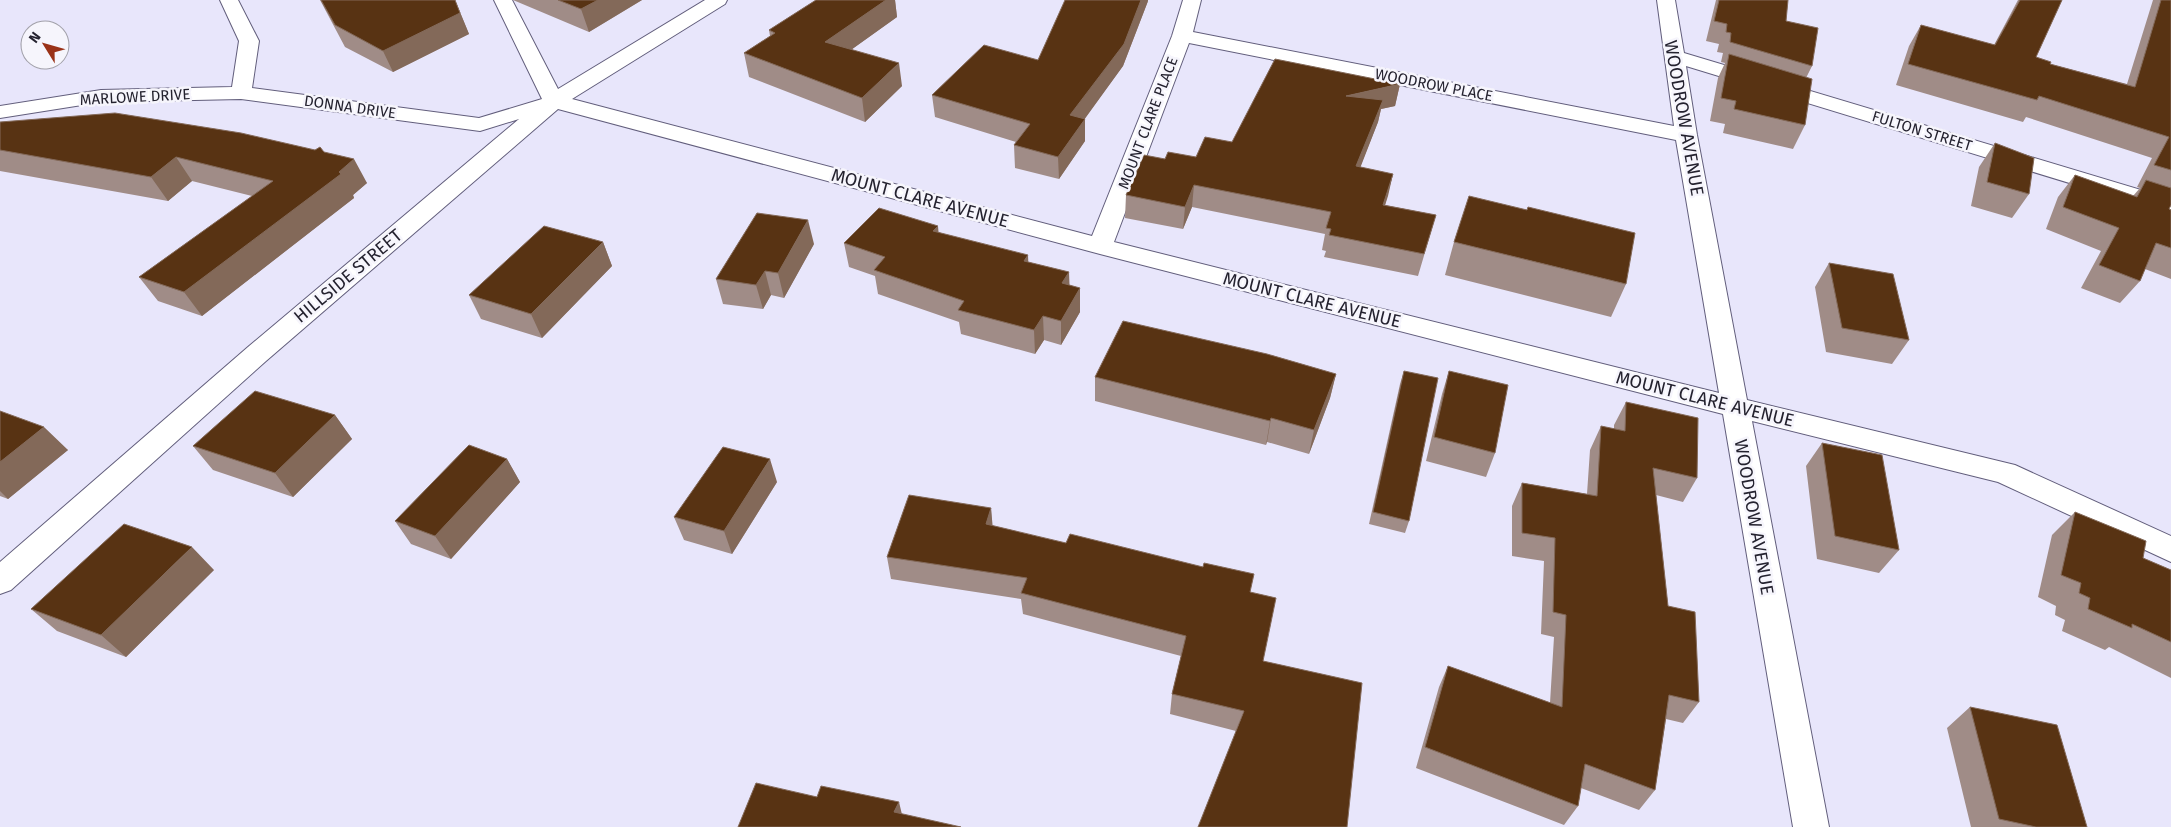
<svg xmlns="http://www.w3.org/2000/svg" width="2171" height="827" font-family="'Fira Sans',sans-serif">
<rect width="100%" height="100%" fill="#e8e6fb"/>
<g fill="none" stroke-linecap="round" stroke-linejoin="round">
<g stroke="#625e7c" stroke-width="2">
<path id="minor" d="M220 0H238L259 41 252 88 479 118 542 99 494 0H512L558 89 705 0H727L725 4 572 99 1092 236 1172 36 1183 0H1201L1193 32 1674 126 1657 0H1675L1684 53 2171 199V214L1686 66 1697 135 1747 400 2015 465 2171 536V562L1998 482 1752 421 1829 827H1793L1723 414 1100 254 558 109 266 361 11 590 0 594V562L248 347 519 119 480 131 241 99 101 102 0 118V106L101 90 232 87 239 41ZM1189 43 1676 140 1719 393 1114 242Z"/>
</g>
<use href="#minor" fill="#fff" fill-rule="evenodd"/>
</g>
<path fill="#a08c87" d="M320 0H455L469 34 393 72 345 47Z
M513 0H642L589 32Z
M816 0H895L897 17 852 49 902 86 865 122 749 77 744 53 770 36 769 30Z
M1716 0H1788L1786 21 1812 66 1806 78 1805 125 1793 149 1723 133 1725 124 1710 121 1718 78 1725 63 1721 62 1723 53 1717 52 1719 44 1706 41Z
M2018 0H2062L2036 57 2050 64 2127 84 2153 0H2171V205L2169 209 2171 210V279L2145 269 2140 281 2120 303 2081 288 2101 251 2046 229 2058 197 2075 175 2133 196 2140 188 2137 187 2152 158 2026 117 2023 122 1896 85 1909 46 1921 25 1994 45Z
M1148 1 1123 66 1084 119 1085 141 1059 179 1015 168 1014 145 1016 142 935 117 932 95 1038 60Z
M1400 84 1395 106 1381 109 1378 122 1360 167 1393 174 1385 205 1436 215 1418 276 1324 257 1326 251 1322 250 1325 234 1192 207 1183 229 1125 218 1126 195 1165 159 1196 157Z
M0 122 324 152 367 183 353 195 354 198 202 316 158 301 139 277 252 196 192 181 168 201 0 171Z
M1995 143 2029 194 2012 218 1971 206 1979 167Z
M938 232 1028 262 1069 272V285L1080 288V312L1061 345 1044 340 1035 354 961 334 959 322 878 294 875 276 849 267 844 243Z
M603 242 612 266 542 338 481 319 469 295Z
M1454 242 1626 284 1611 317 1445 275Z
M814 244 784 298 771 295 763 309 723 304 716 279Z
M1829 263 1909 340 1892 364 1826 352 1815 287Z
M1404 371 1409 521 1405 533 1369 524 1400 384Z
M1449 371 1495 453 1486 477 1426 461 1442 394Z
M1336 374 1330 398 1309 454 1267 442 1266 445 1095 401V377Z
M1626 402 1697 478 1683 502 1656 495 1668 606 1699 702 1683 723 1666 719 1655 790 1639 810 1581 788 1578 806 1564 825 1416 768 1439 687 1448 666 1550 703 1554 637 1541 634 1544 561 1512 556V506L1522 483 1587 494 1590 450 1601 426 1614 429V425Z
M0 411 68 450 8 499 0 496Z
M335 415 352 439 293 497 213 470 193 446Z
M1822 443 1899 550 1879 573 1817 559 1806 466Z
M507 459 520 482 451 559 411 544 395 521Z
M777 482 732 554 684 540 674 517Z
M991 508 992 526 1251 592 1263 661 1236 731 1170 714 1172 694 1181 656 1023 614 1021 599 891 579 887 557Z
M2075 512 2143 558 2171 570V678L2109 647 2105 650 2062 631 2065 620 2055 615 2056 606 2038 597 2052 535Z
M214 570 126 657 57 631 31 609Z
M1970 707 2087 827H1971L1947 728Z"/>
<path fill="#836959" d="M455 0 469 34 393 72 383 51Z
M598 0H642L589 32 581 9Z
M886 0H895L897 17 830 65 825 42Z
M1141 0H1148V1L1123 66 1071 138 1070 115Z
M899 63 902 86 865 122 862 98Z
M1400 84 1395 106 1381 109 1378 122 1352 189 1346 96Z
M1085 119V141L1059 179 1058 157Z
M176 157 192 181 168 201 151 177Z
M354 159 367 183 353 195 354 198 202 316 184 292Z
M1393 174 1388 196 1378 227 1383 205Z
M1194 185 1192 207 1183 229 1185 207Z
M808 220 814 244 784 298 778 273Z
M938 226 940 250 933 231Z
M603 242 612 266 542 338 531 314Z
M1028 255 1029 279 1024 261Z
M765 271 771 295 763 309 756 285Z
M1069 272 1070 297 1062 283Z
M1080 288V312L1061 345V321Z
M1043 316 1044 340 1035 354 1034 330Z
M1336 374 1330 398 1309 454 1314 430Z
M335 415 352 439 293 497 275 473Z
M1271 418 1267 442 1266 445 1270 421Z
M44 427 68 450 8 499 0 491V462Z
M507 459 520 482 451 559 435 536Z
M770 459 777 482 732 554 724 531Z
M991 508 993 530 986 524Z
M192 547 214 570 126 657 101 635Z
M899 802 905 827 894 812Z"/>
<path fill="#583313" stroke="#836959" d="M321 0H455L460 13 383 51 335 25Z
M558 0H598L581 9Z
M816 0H886L825 42 899 63 862 98 744 53 775 33 769 30Z
M1065 0H1141L1124 44 1070 115 1085 119 1058 157 1014 145 1030 124 932 95 984 45 1038 60Z
M1719 0H1788L1786 21 1818 28 1812 66 1730 42 1731 33 1726 32 1727 24 1714 21Z
M2020 0H2062L2036 57 2051 62 2050 64 2135 87 2161 0H2171V170L2154 165 2169 137 2039 96 2037 100 1908 64 1921 25 1995 45Z
M1729 54 1812 79 1805 125 1734 109 1736 101 1721 98Z
M1275 59 1400 84 1346 96 1383 100 1356 166 1393 174 1383 205 1436 215 1424 254 1329 235 1331 229 1326 228 1331 212 1194 185 1185 207 1126 195 1144 155 1165 159 1168 152 1196 157 1205 137 1232 142Z
M115 113 241 133 315 150 320 147 324 152 354 159 339 172 341 174 184 292 139 277 273 181 176 157 151 177 0 150V122Z
M1995 143 2034 158 2029 194 1987 182Z
M2075 175 2137 197 2146 180 2171 188V205L2169 209 2171 210V248L2156 243 2140 281 2099 265 2119 228 2063 207Z
M1469 196 1527 210 1528 207 1635 233 1626 284 1454 242Z
M879 208 938 226 933 231 1028 255 1024 261 1069 272 1062 283 1080 288 1061 321 1043 316 1034 330 958 310 964 301 874 270 885 257 844 243Z
M757 213 808 220 778 273 765 271 756 285 716 279Z
M544 226 603 242 531 314 469 295Z
M1829 263 1893 274 1909 340 1842 328Z
M1123 321 1267 354 1336 374 1314 430 1271 418 1270 421 1095 377Z
M1404 371 1438 378 1409 521 1373 512Z
M1449 371 1508 385 1495 453 1434 437Z
M255 391 335 415 275 473 193 446Z
M1626 402 1698 418 1697 478 1653 468 1668 606 1695 612 1699 702 1669 695 1655 790 1585 764 1578 806 1425 747 1448 666 1562 707 1566 615 1553 612 1555 538 1522 533V483L1597 496 1601 426 1625 431Z
M0 411 44 427 0 462Z
M1822 443 1882 455 1899 550 1835 536Z
M469 445 507 459 435 536 395 521Z
M723 447 770 459 724 531 674 517Z
M909 495 991 508 986 524 1066 543 1070 534 1203 567 1204 563 1254 574 1250 592 1276 598 1263 661 1362 683 1347 827H1198L1244 711 1172 694 1186 636 1021 593 1027 578 887 557Z
M2075 512 2146 541 2143 558 2171 570V642L2132 624V628L2088 609 2090 598 2079 593 2081 583 2061 575Z
M124 524 192 547 101 635 31 609Z
M1970 707 2057 725 2087 827H2036L1999 819Z
M756 783 817 797 821 786 899 802 894 812 961 827H738Z"/>
<g text-anchor="middle" stroke-width="5" stroke-linejoin="round" paint-order="stroke">
<g font-size="15" fill="#24222f" stroke="#f6f5fc">
<text transform="translate(1434 85) rotate(11)" y="5">WOODROW PLACE</text>
<text transform="translate(135 97) rotate(-3)" y="5">MARLOWE DRIVE</text>
<text transform="translate(350 107) rotate(8)" y="5">DONNA DRIVE</text>
<text transform="translate(1148 123) rotate(-69)" y="5">MOUNT CLARE PLACE</text>
<text transform="translate(1922 131) rotate(17)" y="5">FULTON STREET</text>
</g>
<g font-size="18" fill="#24222f" stroke="#f6f5fc">
<text transform="translate(1684 118) rotate(80)" y="6">WOODROW AVENUE</text>
<text transform="translate(920 198) rotate(15)" y="6">MOUNT CLARE AVENUE</text>
<text transform="translate(348 276) rotate(-40)" y="6">HILLSIDE STREET</text>
<text transform="translate(1312 300) rotate(14)" y="6">MOUNT CLARE AVENUE</text>
<text transform="translate(1705 399) rotate(14)" y="6">MOUNT CLARE AVENUE</text>
<text transform="translate(1754 517) rotate(80)" y="6">WOODROW AVENUE</text>
</g>
</g>
<g transform="translate(45 45) rotate(307)"><circle r="24" fill="#f6f5fc" stroke="#a2a1aa"/>
<path d="M0-4L9 19L0 12L-9 19Z" fill="#9a3218"/>
<text y="-8" font-size="14" font-weight="bold" text-anchor="middle" fill="#24222f">N</text>
</g>
</svg>
